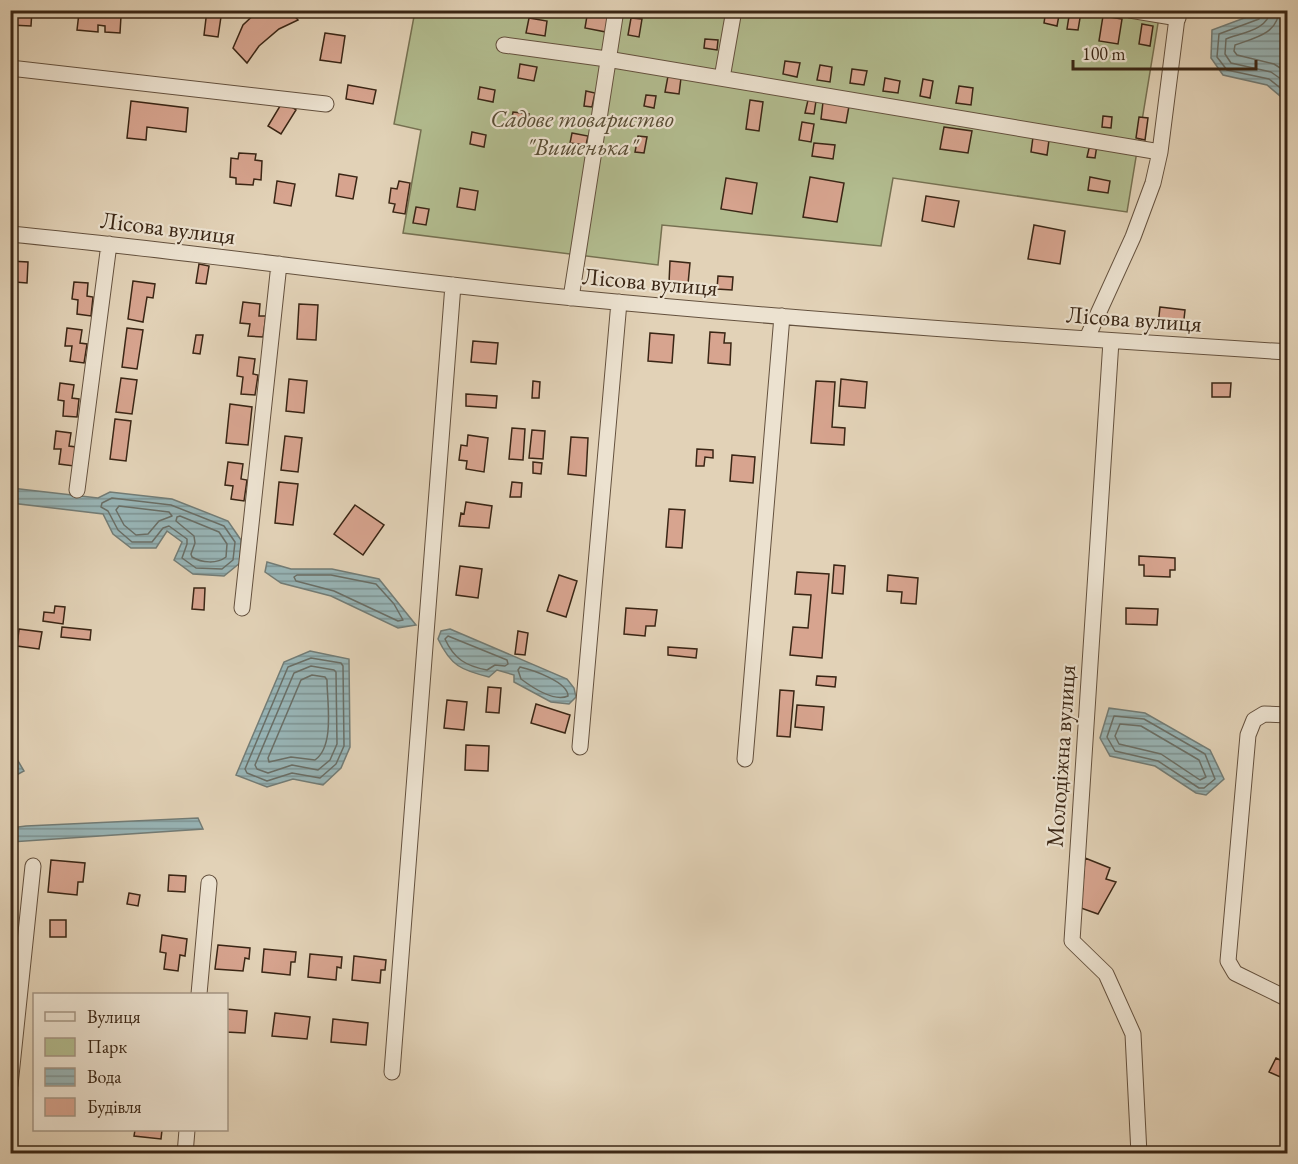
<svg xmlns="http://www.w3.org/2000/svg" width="1298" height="1164" font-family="'EB Garamond',serif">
<defs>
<pattern id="water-rules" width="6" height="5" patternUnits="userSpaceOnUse" patternTransform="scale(1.5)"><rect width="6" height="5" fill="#98b5b7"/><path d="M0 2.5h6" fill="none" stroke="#7d9394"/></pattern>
</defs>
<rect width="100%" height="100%" fill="#e2d2b7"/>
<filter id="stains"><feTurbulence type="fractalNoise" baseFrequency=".00333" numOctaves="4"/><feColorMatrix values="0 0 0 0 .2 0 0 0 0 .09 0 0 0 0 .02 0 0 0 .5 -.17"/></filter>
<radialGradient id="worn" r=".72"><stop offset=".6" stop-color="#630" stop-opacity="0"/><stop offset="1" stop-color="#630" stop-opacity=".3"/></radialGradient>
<path fill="#b2bc8f" stroke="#767152" stroke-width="1.5" d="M415 11H1160L1127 212 893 178 881 246 662 225 658 265 403 233 421 130 394 124Z"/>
<path fill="url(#water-rules)" stroke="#727c76" stroke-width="1.5" d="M1263 11H1287V102L1267 85 1223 75 1211 58 1212 30Z
M11 488 98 498 110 492 172 499 228 521 241 540 240 563 224 576 193 574 174 560 182 542 167 531 156 548H131L113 534 103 514 11 503Z
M267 562 291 569H332L379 579 416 625 398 628 331 596 281 583 265 572Z
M450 629 567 679 574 688 576 697 569 704 551 702 514 682V675L497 670 489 677C461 670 451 666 438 639L441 631Z
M310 651 349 659 350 747 341 768 323 785 293 779 267 787 236 775 284 662Z
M1109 708 1145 713 1210 750 1224 779 1206 795 1196 793 1155 766 1110 756 1100 738Z
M11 749 24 771 11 778H10Z
M198 818 203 829 11 842V828L26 826Z"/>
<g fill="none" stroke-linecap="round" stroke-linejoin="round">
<path stroke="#696e66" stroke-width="1.5" d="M1263 10 1259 19 1219 34 1217 57 1227 70 1269 79 1288 94
M1270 10C1269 30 1241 33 1226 39L1225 54 1231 63 1271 72 1288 84
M1279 10C1278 34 1254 38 1235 45L1234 51 1237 55 1274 64 1288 73
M112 498 171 505 224 526 235 542 233 560 222 569 196 568 182 558 187 544V539L169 526 163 528 152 542H132L118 530 108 511 101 507 102 503Z
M119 506 169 512 172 516 159 521 148 534 136 535 124 525 116 510Z
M180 516 219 532 227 544 226 557C217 564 202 563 192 557L191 554 195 543 194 536 176 521 177 517Z
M297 575H331L376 584 394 604 403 620 398 621 334 591 296 581 294 577Z
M448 636 507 660 508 664 505 666 495 665 487 670C466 666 454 659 445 639Z
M311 658 341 663 343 666 344 746 336 764 320 778 292 773 267 781 247 773 245 769 288 667Z
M311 666 334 670 336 672 337 744 330 760 318 770 292 765 268 773 257 769 255 765 294 673Z
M520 667C533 670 568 682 568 696 554 702 533 688 521 679L518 670Z
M312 675 325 677 327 680C327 702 335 746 315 760L291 757 269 762 268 758 301 680Z
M1114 716 1144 719 1205 754 1215 779 1204 788H1199L1158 761 1115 751 1107 737Z
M1120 724 1141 726 1199 760 1206 777 1200 780 1161 754 1119 744 1115 736Z"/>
</g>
<path fill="#d7a48f" stroke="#3a2615" stroke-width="1.5" d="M10 10H32L31 26 10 25Z
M89 10H112V16H121L120 33 105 32V26L98 25V32L77 30 79 13 89 14Z
M207 10H222L218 37 204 35Z
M259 10H289L298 20 279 29 259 46 247 63 233 48 243 25Z
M588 10 609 12 606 32 585 28Z
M704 10H721V16L704 15Z
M1046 10H1060L1057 26 1044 23Z
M1070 10 1081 12 1078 30 1067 29Z
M1103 16 1122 19 1118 44 1099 41Z
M529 18 547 21 545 36 526 33Z
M631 18 642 19 639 37 628 35Z
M1142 24 1153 26 1150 46 1139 44Z
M325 33 345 36 341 63 320 60Z
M705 39 718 40 717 50 704 48Z
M785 61 800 63 797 77 783 74Z
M520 64 537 67 534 81 518 78Z
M820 65 832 67 830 82 817 80Z
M852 69 867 71 864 85 850 83Z
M668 76 681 78 679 94 665 92Z
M885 78 900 81 898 93 883 91Z
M923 79 933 81 930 98 920 96Z
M348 85 376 90 373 104 346 99Z
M959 86 973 88 971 105 956 103Z
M480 87 495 90 493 102 478 99Z
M586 91 595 93 592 107 584 106Z
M646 95 656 96 654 108 644 106Z
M750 100 763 102 759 131 746 129Z
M808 100 816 101 814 114 805 113Z
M131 101 188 108 186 132 147 127 146 140 127 138Z
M283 101 296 110 281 134 268 126Z
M823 102 849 106 846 123 821 119Z
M513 112 529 114 526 126 511 123Z
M1103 116 1112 117 1111 128 1102 127Z
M1139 117 1148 118 1145 140 1136 138Z
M802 122 814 124 811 142 799 140Z
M944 127 972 131 968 153 940 149Z
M472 132 486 135 484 147 470 144Z
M572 133 588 136 586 145 570 143Z
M638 136 647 137 644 153 635 152Z
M1033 137 1049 140 1047 155 1031 152Z
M814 143 835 145 833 159 812 156Z
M1090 144 1097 145 1095 158 1087 157Z
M239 153 256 154 255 160 262 161 261 180 254 179 253 185 236 184V178L230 177 231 158 238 159Z
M339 174 357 177 353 199 336 196Z
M810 177 844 183 837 222 803 217Z
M1090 177 1110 181 1108 193 1088 190Z
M726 178 757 183 752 214 721 209Z
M277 181 295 184 291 206 274 203Z
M399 181 410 183 405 214 393 212 395 204 389 203 391 188 397 189Z
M460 188 478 191 475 210 457 207Z
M926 196 959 201 954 227 922 221Z
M416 207 429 209 426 225 413 223Z
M1282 207H1288V243H1282Z
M1034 225 1065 231 1060 264 1028 259Z
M10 261 28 262 27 283 15 282V272H10Z
M670 261 690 263 688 284 669 283Z
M199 264 209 266 206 284 196 283Z
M718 276 733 277 732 290 717 289Z
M133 281 155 284 153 298 147 297 143 322 128 319Z
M74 282 88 283 87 296 93 297 91 316 77 314 78 300 72 299Z
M243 302 260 304 259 316H266L263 337 248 336 250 324 240 323Z
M299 304 318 305 316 340 297 339Z
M1160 307 1185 310 1183 328 1158 325Z
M67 328 82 330 80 343 87 344 84 363 70 361 72 346H65Z
M127 328 143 330 137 369 122 367Z
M710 332 725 333 724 343H731L730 365 708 363Z
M650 333 674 335 672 363 648 361Z
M196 335H203L200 354 193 353Z
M473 341 498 343 496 364 471 362Z
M239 357 255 359 253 374 258 375 255 395 241 394 243 377 237 376Z
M121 378 137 380 132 414 116 412Z
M289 379 307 381 304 413 286 411Z
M841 379 867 382 865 408 839 406Z
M533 381 540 382 539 398H532Z
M816 381 835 382 832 427 845 428 844 445 811 443Z
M60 383 74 385 72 398 79 399 77 417 63 416 64 401 58 400Z
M1212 383H1231L1230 397H1212Z
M466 394 497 396 496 408 466 406Z
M230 404 252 407 248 445 226 443Z
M115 419 131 421 126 461 110 459Z
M512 428 525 429 523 460 509 459Z
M532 430 545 431 543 459 529 458Z
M56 431 71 433 69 446 76 447 74 466 59 464 61 449H54Z
M468 435 488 438 484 472 466 469 467 461 459 460 461 445 467 446Z
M285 436 302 438 298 472 281 470Z
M571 437 588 438 586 476 568 474Z
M697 449 713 450V458L705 457 704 466H696Z
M732 455 755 457 753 483 730 481Z
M228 462 243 464 241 479 247 480 244 501 231 499 233 486 225 485Z
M533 462 542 463 541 474 533 473Z
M279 482 298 484 293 525 275 523Z
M512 482 522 483 521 497H510Z
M466 502 492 506 489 528 459 526 461 513 464 514Z
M355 505 384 525 363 555 334 534Z
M669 509 685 510 682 548 666 547Z
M1139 556 1175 558V570H1170V577L1144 576V565H1139Z
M834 565 845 566 843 594 832 593Z
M460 566 482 569 478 598 456 595Z
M797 572 829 574 822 658 790 655 793 627 808 628 811 595 795 594Z
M559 575 577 581 566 617 547 611Z
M888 575 918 578 916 604 901 603 902 592 887 591Z
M194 588H205L204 610 192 609Z
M55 606 65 607 63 624 43 621 44 612 54 613Z
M626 608 657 610 655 626H646L645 636 624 634Z
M1126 608 1158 609 1157 625 1126 624Z
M62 627 91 630 90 640 61 637Z
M19 629 42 632 39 649 17 646Z
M518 631 528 633 525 655 515 654Z
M668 647 697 649 696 658 668 655Z
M817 676 836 677 835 687 816 685Z
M488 687 501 688 499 713 486 712Z
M780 690 794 691 790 737 777 736Z
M447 700 467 702 464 730 444 728Z
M536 704 570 715 565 733 531 723Z
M797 705 824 707 822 730 795 727Z
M466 745 489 746 488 771 465 770Z
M1085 858 1110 868 1106 879 1116 882 1098 914 1081 908Z
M51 860 85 863 83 882H78L77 895 48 892Z
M169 875 186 876 185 892 168 891Z
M129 893 140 895 138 906 127 904Z
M50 920H66V937H50Z
M162 935 187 939 185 956 180 955 178 971 164 969 166 953 160 952Z
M218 945 250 948 249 959 245 958 243 971 215 969Z
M264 949 296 952 295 962H291L290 975 262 972Z
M310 954 342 957 341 968 337 967 336 980 308 977Z
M354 956 386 960 385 970H381L380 983 352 980Z
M226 1009 247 1011 245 1033 226 1032Z
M275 1013 310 1017 307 1039 272 1036Z
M333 1019 368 1023 366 1045 331 1042Z
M1276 1058 1288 1064 1287 1080 1269 1072Z
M135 1130H162L161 1139 134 1136Z"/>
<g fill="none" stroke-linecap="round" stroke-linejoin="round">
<g stroke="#64513e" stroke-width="17">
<path id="minor" d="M1130 10 1178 18
M504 45 607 59 1160 152
M10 68 326 104
M722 78 734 10
M10 234C199 252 386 280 574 298 811 321 1050 337 1288 352
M571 298 616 10
M1087 338 1133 237 1153 183 1160 152 1178 10
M1111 341 1072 941 1106 974 1133 1034 1139 1154
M77 490 109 244
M242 608 279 264
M1288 715 1264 714 1254 720 1248 735 1228 961 1235 973 1288 999
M580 747 619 302
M745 759 782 316
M199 994 209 883
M392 1072 453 285
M10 1085 33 866
M185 1154 187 1130"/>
</g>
<use href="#minor" stroke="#ece2d0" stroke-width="15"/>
</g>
<g text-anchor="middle" stroke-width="4.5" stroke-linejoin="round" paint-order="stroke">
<g font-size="24" font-style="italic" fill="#584c34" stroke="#ece2d0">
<text x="582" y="127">Садове товариство<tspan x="582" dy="28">"Вишенька"</tspan></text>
</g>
<g font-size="24" fill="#3a2615" stroke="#ece2d0">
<text transform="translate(168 228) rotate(7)" y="8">Лісова вулиця</text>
<text transform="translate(650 282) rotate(5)" y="8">Лісова вулиця</text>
<text transform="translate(1134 319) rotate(4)" y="8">Лісова вулиця</text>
<text transform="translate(1061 756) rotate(-86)" y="8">Молодіжна вулиця</text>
</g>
</g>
<rect width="1298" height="1164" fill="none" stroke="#e2d2b7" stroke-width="36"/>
<rect x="12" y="12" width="1274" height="1140" fill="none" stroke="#3a2615" stroke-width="3"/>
<rect x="18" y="18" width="1262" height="1128" fill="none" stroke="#3a2615" stroke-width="1.5"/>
<rect x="33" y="993" width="195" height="138" fill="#ece2d0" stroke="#a59785" stroke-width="1.5"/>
<rect x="45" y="1012" width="30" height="9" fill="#ece2d0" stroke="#a59785" stroke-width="1.5"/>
<text x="87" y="1023" font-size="18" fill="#3a2615">Вулиця</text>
<rect x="45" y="1038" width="30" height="18" fill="#b2bc8f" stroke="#a59785" stroke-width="1.5"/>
<text x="87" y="1053" font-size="18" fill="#3a2615">Парк</text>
<rect x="45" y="1068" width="30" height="18" fill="url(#water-rules)" stroke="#a59785" stroke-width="1.5"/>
<text x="87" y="1083" font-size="18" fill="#3a2615">Вода</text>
<rect x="45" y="1098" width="30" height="18" fill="#d7a48f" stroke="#a59785" stroke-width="1.5"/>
<text x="87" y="1113" font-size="18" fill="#3a2615">Будівля</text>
<path d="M1073 60v9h183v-9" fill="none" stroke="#3a2615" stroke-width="3"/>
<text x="1082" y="60" font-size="18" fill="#3a2615" stroke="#ece2d0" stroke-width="4.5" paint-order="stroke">100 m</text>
<rect width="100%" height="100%" filter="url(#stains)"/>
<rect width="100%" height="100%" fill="url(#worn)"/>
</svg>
